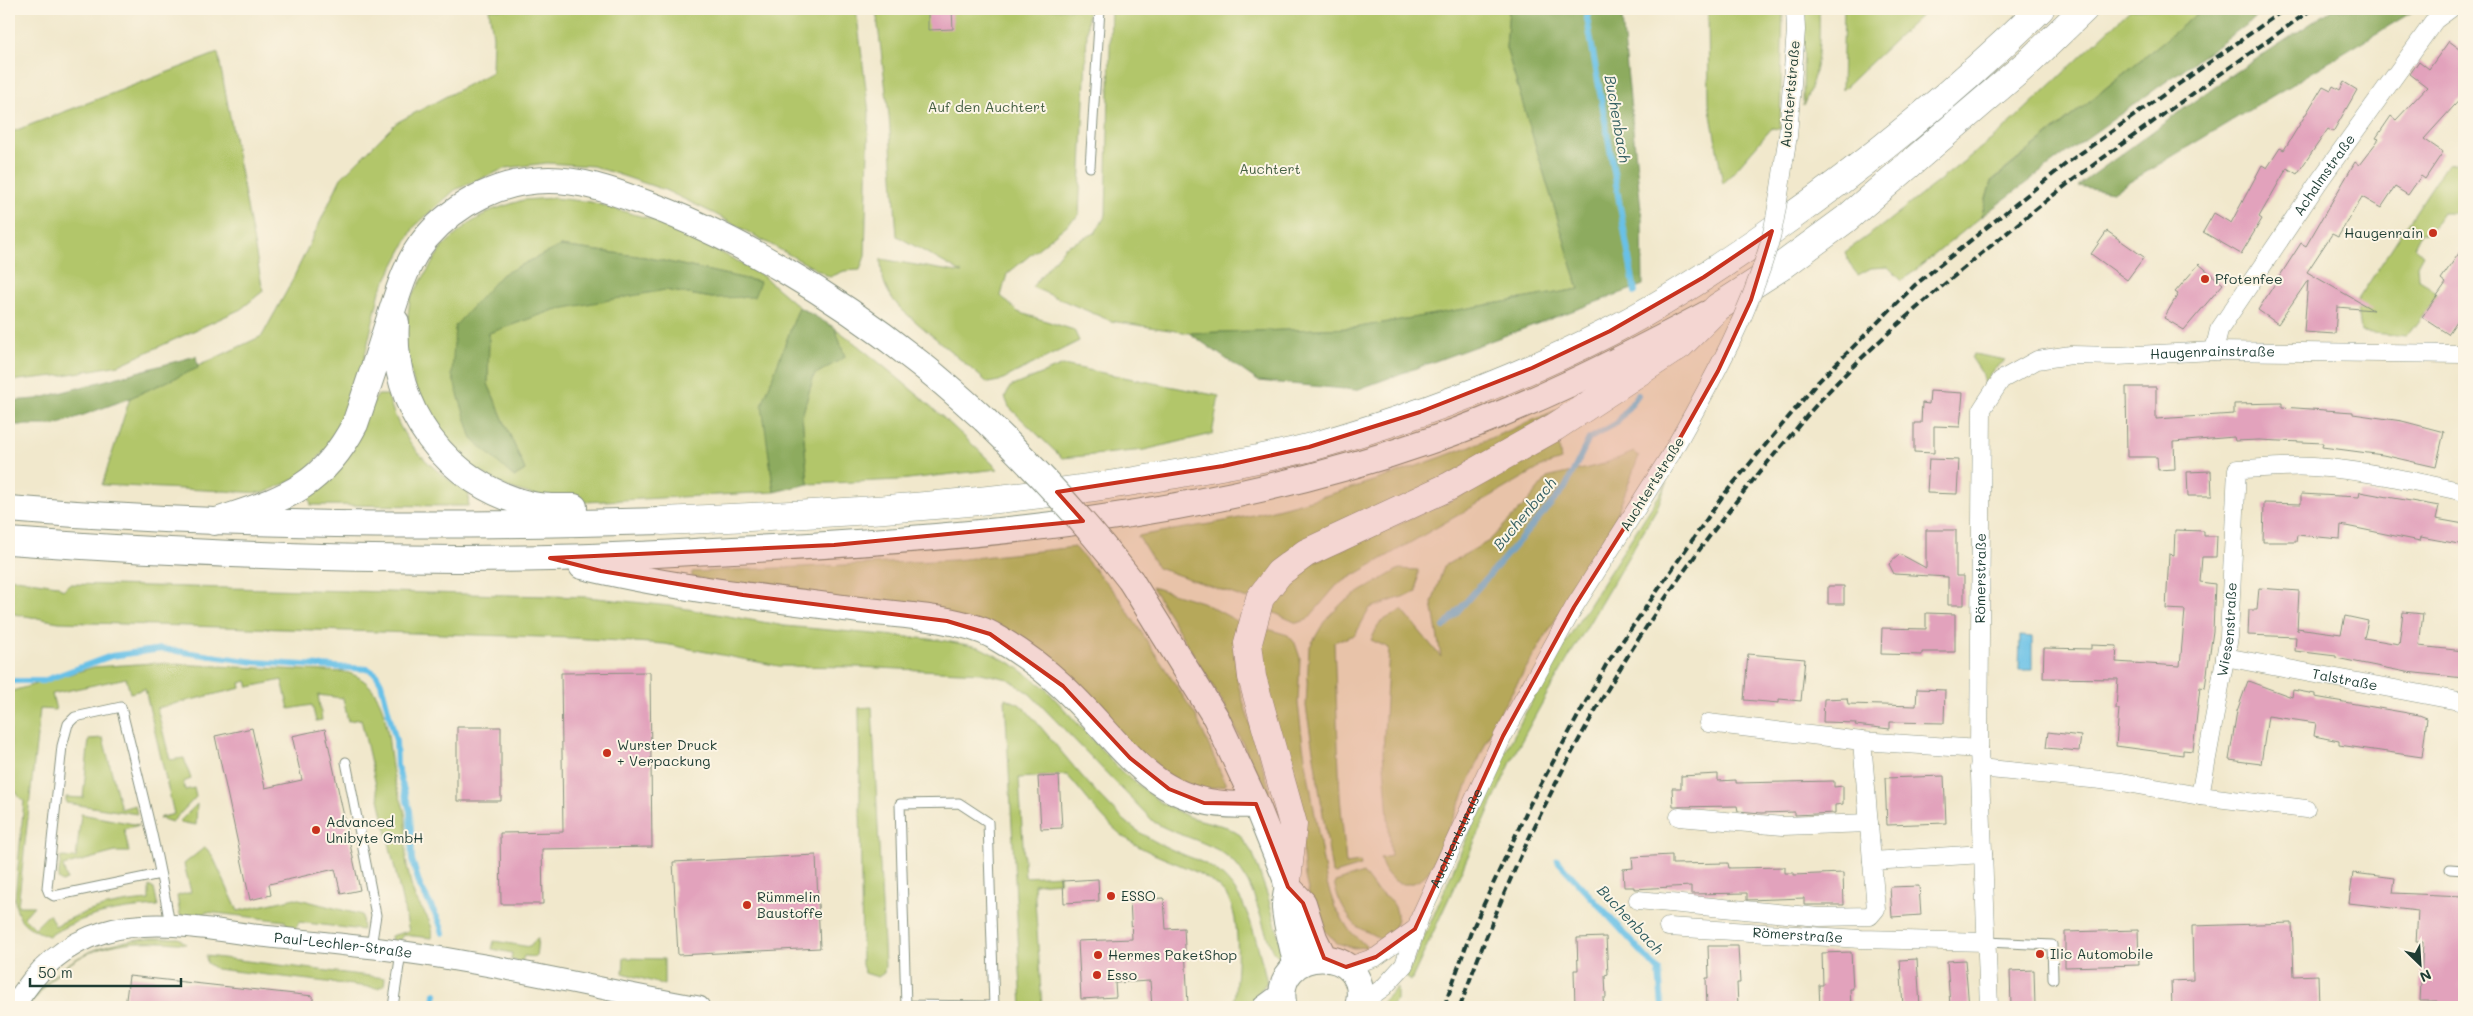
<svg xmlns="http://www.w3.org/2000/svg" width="2473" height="1016" font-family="Mali,sans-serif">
<rect width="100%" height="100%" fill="#fcf5e5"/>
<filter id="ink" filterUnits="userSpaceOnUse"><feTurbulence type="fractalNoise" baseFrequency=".02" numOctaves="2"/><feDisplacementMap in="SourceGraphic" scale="10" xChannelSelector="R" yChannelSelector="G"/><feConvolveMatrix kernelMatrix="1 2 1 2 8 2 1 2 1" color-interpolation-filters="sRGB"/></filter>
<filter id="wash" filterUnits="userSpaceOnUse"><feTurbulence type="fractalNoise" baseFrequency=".0096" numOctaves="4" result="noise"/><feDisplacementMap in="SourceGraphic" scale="20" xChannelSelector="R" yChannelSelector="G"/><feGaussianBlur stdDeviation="1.12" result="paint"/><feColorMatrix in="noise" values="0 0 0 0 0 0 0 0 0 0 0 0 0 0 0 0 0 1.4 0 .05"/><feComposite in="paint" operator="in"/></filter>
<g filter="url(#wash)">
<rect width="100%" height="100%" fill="#f1e8cc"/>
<path fill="#b2c66a" stroke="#68824f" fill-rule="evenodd" d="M489 9H856L869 113 865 256 860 270 844 271 830 277 715 214 665 190 593 166 547 163 506 168 455 190 414 227 380 291 360 377 335 440 300 477 264 493 102 485 130 398 262 336 289 287 341 178 396 123 492 72 493 36Z
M876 9H1088L1079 215 1007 274 1001 296 1018 312 1074 330 1079 341 999 381 988 383 902 310C887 294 881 281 881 259L962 273 897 236 889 116Z
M1111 9H1509L1506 48 1579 289 1354 328 1189 333 1111 321 1032 287 1065 247 1095 233 1106 215Z
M1708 9H1783L1780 129 1772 128 1723 184 1709 103Z
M1804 9H1819C1820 46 1819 72 1803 106Z
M1844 9H1928L1842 90Z
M2131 9H2203L1991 181 1981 217 1902 281 1888 267 1871 268 1858 275 1850 265 1845 252 1883 225 2001 132Z
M218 53 263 291 241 309 119 365 64 375 9 381V133Z
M2464 162V201L2456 213H2442L2428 234 2421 233 2414 247 2423 254 2417 265 2418 279 2429 286 2438 295 2407 336 2361 332 2357 301 2447 164Z
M553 198 591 202 654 220 703 243 758 272 799 307 763 405 774 492 585 502 533 495 504 486 459 459 417 395 404 346 410 299 442 247 467 225 492 210 523 200ZM560 246 645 257 760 282 712 298 665 290 620 296 554 310 489 333 488 384 525 470 514 477 455 326Z
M835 328C893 372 946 418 998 469L899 480 808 484 802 416 814 375 845 357Z
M1974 354 2006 360 1992 371 1984 384 1981 372 1971 357Z
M1063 365 1219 396 1212 434 1144 450 1062 458 1009 407 1005 397 1010 387Z
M378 395H388C400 442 430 469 469 493L468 506 311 505 309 496Z
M1561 408 1247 599 1158 568 1138 536C1170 530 1203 526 1235 519 1347 494 1456 455 1561 408Z
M1558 437 1561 460 1543 466 1337 585 1307 620 1297 623 1268 610 1291 577 1310 564 1457 498Z
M1634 452 1639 456 1613 524 1498 715 1432 867C1415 893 1388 889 1380 858L1391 856 1383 752 1389 648 1371 640 1380 622 1402 610 1441 657 1432 603 1444 566 1489 541 1530 499 1547 478 1600 465Z
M1667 483 1657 508 1546 696 1517 749 1411 981 1406 977C1442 900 1472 821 1509 745 1554 654 1612 569 1667 483Z
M1075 547 1117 595 1196 716 1226 785 1203 790 1174 779 1136 750 1031 646 692 577V572L955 560Z
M1399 569 1418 570 1417 592 1370 608 1355 635 1334 642 1340 796 1346 864 1360 862 1361 866 1335 874 1332 872 1306 706 1309 648 1324 622 1343 602Z
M9 578 57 585 63 590 69 584 587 597 670 606 785 626 940 640 979 647 1014 665 1044 687 1122 772 1160 802 1189 817 1227 827 1240 835 1253 854 1268 897 1284 956 1281 959 1272 950C1256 910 1254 865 1210 846 1191 837 1172 833 1154 822L1030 694 1008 679 981 673 859 667 779 666 665 644 573 638 59 622 9 613Z
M1152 587 1202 602 1239 622 1234 651 1238 684 1270 790 1268 793 1264 789 1225 706Z
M1261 627 1288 635 1295 643 1300 658 1298 703 1303 745 1327 884 1335 907 1349 930 1367 947 1354 948 1337 943 1318 924 1313 911 1305 877 1301 833 1259 680Z
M152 663 345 672C394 684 385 743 395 782 398 795 406 808 406 822 407 839 404 854 408 871 410 879 411 889 415 897 421 910 435 923 432 938L403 935 400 940 392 943 391 936 409 931 361 719 348 721 343 698 318 695 322 720 316 721 312 705 289 709 282 680 249 687 247 681 240 683 241 688 157 708 170 760 184 758 191 779 183 782 185 790 194 788 196 797 172 822 159 818 174 814 145 689 130 693 126 678 52 694 56 710 40 709 18 906H34L24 917 35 928 49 914 55 926C88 909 113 903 149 900V886L154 889 158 906C117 909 84 914 49 936 28 928 17 923 15 900L24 801 19 797 12 785 9 692 94 667Z
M1005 698 1019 704 1028 712C1059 748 1089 788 1124 820 1145 839 1171 850 1197 860 1248 881 1254 935 1267 982L1248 1007H1233C1237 980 1243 918 1226 895 1219 886 1206 877 1196 872 1173 861 1148 854 1127 839 1104 823 1086 796 1067 775L1019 778 1025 877 1060 875V882L1034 884 1042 1007H1022Z
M872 707 885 965 884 973 878 977 865 973 862 965 859 708Z
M103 738 121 809 135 805 137 814 66 803V797L83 798 89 739Z
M197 804 196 825 179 822Z
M81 814 139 825 124 829 129 852H115L63 866 67 880 62 882 58 879 61 857 76 858Z
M205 847 212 855 238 911 295 898 362 915 363 930 299 922 296 928H288L285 921 206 912 202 919 183 917 180 915 177 896 191 892 184 864Z
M1363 873C1367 878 1371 884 1375 889 1380 894 1386 896 1391 901 1404 916 1394 932 1381 941 1375 934 1365 932 1358 927 1349 921 1333 892 1335 882Z
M148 938H179L186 944C140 939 94 940 58 973 46 983 38 998 27 1007 58 962 94 943 148 938Z
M536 939H538L536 957 524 956 522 962 511 960 512 953 492 949 494 941 530 947Z
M206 956 385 978 384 985 378 988 216 969 207 963Z
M624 958 664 959V985L623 973Z
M1397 987V1000L1390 1007H1378Z"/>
<path fill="#8dab5e" stroke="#567449" d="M1509 9H1621L1642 219 1643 285 1356 390 1258 381 1189 333 1354 328 1579 289 1506 48Z
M2203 9H2268L2063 155 1981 217 1991 182Z
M2333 9H2417L2113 192 2078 186 2215 86Z
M560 246 645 257 760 282 754 297 712 298 665 290 554 310 489 333 488 384 525 470 514 477 472 439 452 375 455 326 501 275Z
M799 307 835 328 845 357 814 375 802 416 808 484 774 492 762 405Z
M196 356 198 368 130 398 56 425H9V401L37 399Z"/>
<path fill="#69c1e7" stroke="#447f8e" d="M2020 636 2032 637V670H2019Z"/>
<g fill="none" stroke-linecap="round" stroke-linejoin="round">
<path stroke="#69c1e7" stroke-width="6" d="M1589 9 1587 18 1635 292
M1444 627 1565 488 1589 439 1617 423 1638 395
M9 681H43L111 656 162 649 255 662 368 669 376 674 381 683 396 741 397 766 410 811 412 860 420 886 439 921 443 933
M1557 860 1659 971 1662 1007
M434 1007 435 994"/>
</g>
<g id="blocks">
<path fill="#e2a2bc" d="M928 9H952L953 29 928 30Z
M2449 41 2464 52V95L2424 139 2443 152 2425 179 2421 176 2408 195 2395 187 2381 208 2362 197 2338 237 2332 234 2307 272 2373 310 2337 307 2335 334 2304 332 2308 280 2278 324 2258 310 2301 243 2306 246 2355 162 2359 165 2379 139 2376 138 2391 116 2396 120 2427 87 2410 74 2419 61 2429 69Z
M2344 82 2357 90 2333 132 2328 129 2297 174 2287 168 2259 217 2262 219 2241 254 2203 232 2214 213 2231 223 2262 165 2267 168 2280 148 2284 150 2323 86 2331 90 2333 86 2340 90Z
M2107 231 2144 257 2127 280 2091 254Z
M2464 246V311L2448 334 2422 317 2446 283 2441 279Z
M2199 264 2223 284 2184 330 2164 318 2178 294 2175 292Z
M2126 387H2156V419L2234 414V404L2282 403V407L2353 412V414L2402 421 2444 432 2436 467 2383 455 2322 447 2323 443 2259 440 2235 441 2234 437 2174 442 2175 469 2158 470 2157 457H2127Z
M1930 391 1963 393 1960 427 1934 426V453L1914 452V423H1921L1922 403 1929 404Z
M1929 459 1959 460 1957 494 1927 493Z
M2211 471 2212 496H2188L2187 472Z
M2360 492 2439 506 2436 519 2464 524V545L2421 537 2420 541 2341 525 2340 539 2297 535 2296 542H2263L2264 503 2301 504V494L2359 497Z
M1926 530H1956V576H1964V605H1948V577L1894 574 1889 564 1900 554 1926 568Z
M2175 530 2204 531V536H2217L2216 557H2202L2200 582 2215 584 2213 631 2205 688 2200 687 2193 751 2183 750V755L2116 746 2119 709H2116L2118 679 2043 678 2044 648 2091 649V645L2117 646 2116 662 2180 666 2185 610 2166 609 2169 554 2174 555Z
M1828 586H1844V604H1828Z
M2259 588 2299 591 2297 631V628L2341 634 2345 616 2368 621 2364 638 2399 644 2403 612 2423 614 2419 646 2464 651V678L2406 672 2336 658V656L2295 651 2296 637 2248 635 2249 610H2257Z
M1926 613 1955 614V652H1922V655L1881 654 1882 628 1926 629Z
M1748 654 1805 659 1801 701 1779 699V703L1744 700Z
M650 672 652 847 542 849 543 904H501L500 833 563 832 561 673Z
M2248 681 2292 697 2293 690 2315 694V697L2419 715 2427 718 2422 757 2339 745V741L2314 736 2316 723 2268 716 2261 764 2229 760 2237 711Z
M1917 689 1945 690 1944 723 1890 722V729L1855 725 1856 723 1823 722 1824 699 1847 698 1848 704 1916 706Z
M457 727H501V801H457Z
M252 728 265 788 302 780 292 736 325 729 360 890 341 894 335 869 269 884 271 895 250 900 215 736Z
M2048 732 2081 736 2079 751 2046 748Z
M1718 774V781L1736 780V783L1834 781V787L1843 786V804L1835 805V813L1795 815V812L1761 813 1738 811 1737 806 1673 807 1672 788H1681V776Z
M1059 776 1062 828 1041 829 1038 777Z
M1944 776 1946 823 1887 825 1885 778Z
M816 855 820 948 678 955 673 862Z
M1672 855V864L1728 863 1729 868 1785 867V873H1794V875L1843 873 1844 905H1804V898L1747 900V893L1691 894V886L1634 889V887H1624L1623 869 1633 868 1632 857Z
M2353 873 2395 878 2393 893 2464 896V1007H2437V1001H2420L2423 942H2416L2418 911 2349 903Z
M1098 879 1099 901 1064 903 1063 881Z
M1919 886 1921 915 1892 917 1890 887Z
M1164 898 1166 929 1184 928 1188 1005 1152 1007 1150 981 1115 983 1116 997 1081 999 1078 941 1132 939 1130 900Z
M2292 923 2294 976 2318 975 2319 1007H2172L2171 981 2193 980 2192 926Z
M2138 930 2139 965 2065 967V932Z
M1606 937 1608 974 1605 975 1606 998H1603L1604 1007H1575L1574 970H1578L1577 938Z
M1708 946H1738L1740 983H1737L1738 1006 1707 1007 1706 978H1709Z
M1851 952 1853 989H1850L1851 1007H1820L1819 985H1823L1822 953Z
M1917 959 1920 1007H1903L1900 960Z
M1965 960 1969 1007H1950L1947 961Z
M2034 970 2035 1007H2011L2010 971Z
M129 976 313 996V1007H125Z"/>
</g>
</g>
<g filter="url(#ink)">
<use href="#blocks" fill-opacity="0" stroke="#889280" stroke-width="1"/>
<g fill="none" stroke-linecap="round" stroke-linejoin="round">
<g stroke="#889280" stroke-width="11">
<path id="service" d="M1090 167 1100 9
M346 762 376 915 371 947
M2450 869 2464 870
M160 874 54 896 49 893 47 888 62 746 68 724 75 717 121 707C139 780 158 852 170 925
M1987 942 2052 945 2053 979
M906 1005 994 1006
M393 1007 401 952
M906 1007 900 804 959 803 988 822 994 1007"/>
</g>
<g stroke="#889280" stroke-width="19">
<g id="minor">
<path d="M1788 136 1796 30 1795 9"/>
<path id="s1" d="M2214 351 2219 330 2320 180 2435 20 2450 9"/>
<path id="s2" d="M2225 657 2464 702"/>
<path d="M1708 723 1862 741 1979 749"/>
<path d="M1979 768 2122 782 2200 796 2306 809"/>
<path id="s3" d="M2200 796 2229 637 2237 469C2262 469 2288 465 2313 467 2364 470 2414 481 2464 492"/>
<path d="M1679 817 1783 826 1869 823"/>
<path d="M1872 861 1983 854"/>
<path d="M1638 900 1819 917 1870 916 1876 909 1862 741"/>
<path id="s4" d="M1668 927 1861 939 1987 942"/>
<path d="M1346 967 1376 957 1415 929"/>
<path id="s5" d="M1359 1005 1384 987 1404 965 1420 917 1503 736 1574 607 1671 454"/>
<path id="s6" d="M1989 1007 1979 749 1982 409 2001 380 2037 360 2071 355 2117 356 2214 351 2464 354"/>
</g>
</g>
<g stroke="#889280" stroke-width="23">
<g id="tertiary">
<path id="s7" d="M14 1007C34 972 64 944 104 932 154 917 212 930 262 936 329 943 395 949 461 961 541 974 619 993 699 1007"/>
<path d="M1263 1007 1282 993"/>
</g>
</g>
<g stroke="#889280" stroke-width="28">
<path id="primary" d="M396 322C390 408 447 485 532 505 545 508 560 507 574 507
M9 509C226 527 445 527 662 521
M214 522C281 499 320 491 355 424 366 392 377 359 387 327 397 296 405 263 426 238 457 202 501 180 549 180 581 180 609 190 639 201 733 234 836 297 914 359 939 378 962 399 985 420
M9 541C188 554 370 562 550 558 611 557 672 553 733 550 968 539 1206 519 1429 441 1526 408 1617 362 1707 314
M582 566C670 588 768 598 859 610 897 615 958 617 992 635 1017 649 1041 666 1062 686 1127 746 1153 813 1256 804
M1131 581 1216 718 1256 804 1287 881C1289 891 1284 899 1285 908 1286 926 1294 947 1296 966
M1288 887 1303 903 1314 938 1324 958
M1284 1007C1268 943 1375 942 1358 1007"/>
</g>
<g stroke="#889280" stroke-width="29">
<path id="trunk" d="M662 521C832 514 1002 505 1170 475 1217 467 1265 459 1311 447 1413 418 1515 380 1609 332 1666 303 1719 268 1771 231 1866 165 1957 90 2040 9
M1287 881 1293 824 1252 677 1248 643 1260 598 1279 573 1306 553 1450 486 1555 427 1680 345 1718 307 1782 266 1846 219 2031 60 2084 9"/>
</g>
<use href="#service" stroke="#fff" stroke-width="9"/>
<use href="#minor" stroke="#fff" stroke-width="18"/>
<use href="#tertiary" stroke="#fff" stroke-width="21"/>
<use href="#primary" stroke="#fff" stroke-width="26"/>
<use href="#trunk" stroke="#fff" stroke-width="28"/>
<path stroke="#1f3d34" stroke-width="4" stroke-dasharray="8 4" stroke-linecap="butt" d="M1444 1007 1471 932 1530 804 1606 665 1722 497 1817 383 1915 285 2067 163 2285 9
M1460 1007C1533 801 1637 616 1779 449 1795 431 1810 411 1827 393 1876 341 1932 294 1987 249 2017 225 2046 200 2077 177 2154 120 2234 65 2312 9"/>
<g stroke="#889280" stroke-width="19" stroke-linecap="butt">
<path id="minor-bridge" d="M1671 454C1710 384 1750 315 1771 237 1779 205 1782 169 1788 136"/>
</g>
<g stroke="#889280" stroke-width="28" stroke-linecap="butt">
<path id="primary-bridge" d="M985 420C1038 471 1086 523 1131 581"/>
</g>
<use href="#minor-bridge" stroke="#fff" stroke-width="18"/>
<use href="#primary-bridge" stroke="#fff" stroke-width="26"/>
</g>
</g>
<path fill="#c8321e" fill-opacity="0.2" stroke="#c8321e" stroke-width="4" stroke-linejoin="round" d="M1772 231 1751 300 1718 371 1671 454 1574 607 1503 736 1415 929 1376 957 1346 967 1324 958 1303 903 1288 887 1256 804 1204 803 1169 789 1130 758 1063 686 990 634 947 621 743 595 601 571 550 558 834 545 1083 521 1057 492 1223 466 1309 447 1420 412 1532 368 1610 331 1704 277Z"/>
<g fill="#c8321e" stroke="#fcf5e5" stroke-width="2">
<circle cx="2433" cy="233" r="5"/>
<circle cx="2205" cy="279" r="5"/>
<circle cx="607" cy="753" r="5"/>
<circle cx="316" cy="830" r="5"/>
<circle cx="1111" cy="896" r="5"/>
<circle cx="747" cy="905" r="5"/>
<circle cx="2040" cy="954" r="5"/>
<circle cx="1098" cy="955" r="5"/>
<circle cx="1097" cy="975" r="5"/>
</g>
<g text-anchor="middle" stroke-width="4" stroke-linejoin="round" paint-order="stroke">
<g font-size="14" fill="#1f3d34" stroke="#fcf5e5">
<text transform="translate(1790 94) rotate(-85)" y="5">Auchtertstraße</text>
<text dy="5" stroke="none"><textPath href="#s1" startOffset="209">Achalmstraße</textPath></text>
<text dy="5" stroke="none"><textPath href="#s6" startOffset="850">Haugenrainstraße</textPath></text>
<text transform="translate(1652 484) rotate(-58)" y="5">Auchtertstraße</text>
<text dy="5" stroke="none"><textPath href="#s6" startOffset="429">Römerstraße</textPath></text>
<text dy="5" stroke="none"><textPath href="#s3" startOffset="169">Wiesenstraße</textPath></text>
<text dy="5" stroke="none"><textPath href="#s2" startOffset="122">Talstraße</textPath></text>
<text dy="5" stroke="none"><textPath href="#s5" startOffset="198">Auchtertstraße</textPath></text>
<text dy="5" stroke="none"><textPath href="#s4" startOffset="130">Römerstraße</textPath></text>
<text dy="5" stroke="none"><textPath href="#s7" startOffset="361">Paul-Lechler-Straße</textPath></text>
</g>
<g font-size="14" fill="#445f42" stroke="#fcf5e5">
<text x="987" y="112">Auf den Auchtert</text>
<text x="1270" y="174">Auchtert</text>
</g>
<g font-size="14" fill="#1f3d34" stroke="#fcf5e5" text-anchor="start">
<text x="2423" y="238" text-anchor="end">Haugenrain</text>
<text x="2215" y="284">Pfotenfee</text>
<text x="617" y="750">Wurster Druck<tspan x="617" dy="16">+ Verpackung</tspan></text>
<text x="326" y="827">Advanced<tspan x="326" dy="16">Unibyte GmbH</tspan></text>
<text x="1121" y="901">ESSO</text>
<text x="757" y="902">Rümmelin<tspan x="757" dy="16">Baustoffe</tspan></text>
<text x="2050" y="959">Ilic Automobile</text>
<text x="1108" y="960">Hermes PaketShop</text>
<text x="1107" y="980">Esso</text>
</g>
<g font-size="15" font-style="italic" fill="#325e61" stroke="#fcf5e5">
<text transform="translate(1617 119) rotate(80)" y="5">Buchenbach</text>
<text transform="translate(1525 514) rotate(-50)" y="5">Buchenbach</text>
<text transform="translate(1630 920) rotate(47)" y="5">Buchenbach</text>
</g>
</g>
<rect width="2473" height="1016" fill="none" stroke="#fcf5e5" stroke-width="30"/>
<g transform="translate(2420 964) rotate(155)" stroke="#fcf5e5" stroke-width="4" paint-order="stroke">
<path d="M0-4L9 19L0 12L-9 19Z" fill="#1f3d34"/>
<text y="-8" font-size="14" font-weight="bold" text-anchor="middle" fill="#1f3d34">N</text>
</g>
<path d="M30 978v8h151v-8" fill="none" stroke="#1f3d34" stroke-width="2.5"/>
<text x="38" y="978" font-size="15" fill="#1f3d34" stroke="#fcf5e5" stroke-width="4" paint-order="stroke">50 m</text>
</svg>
